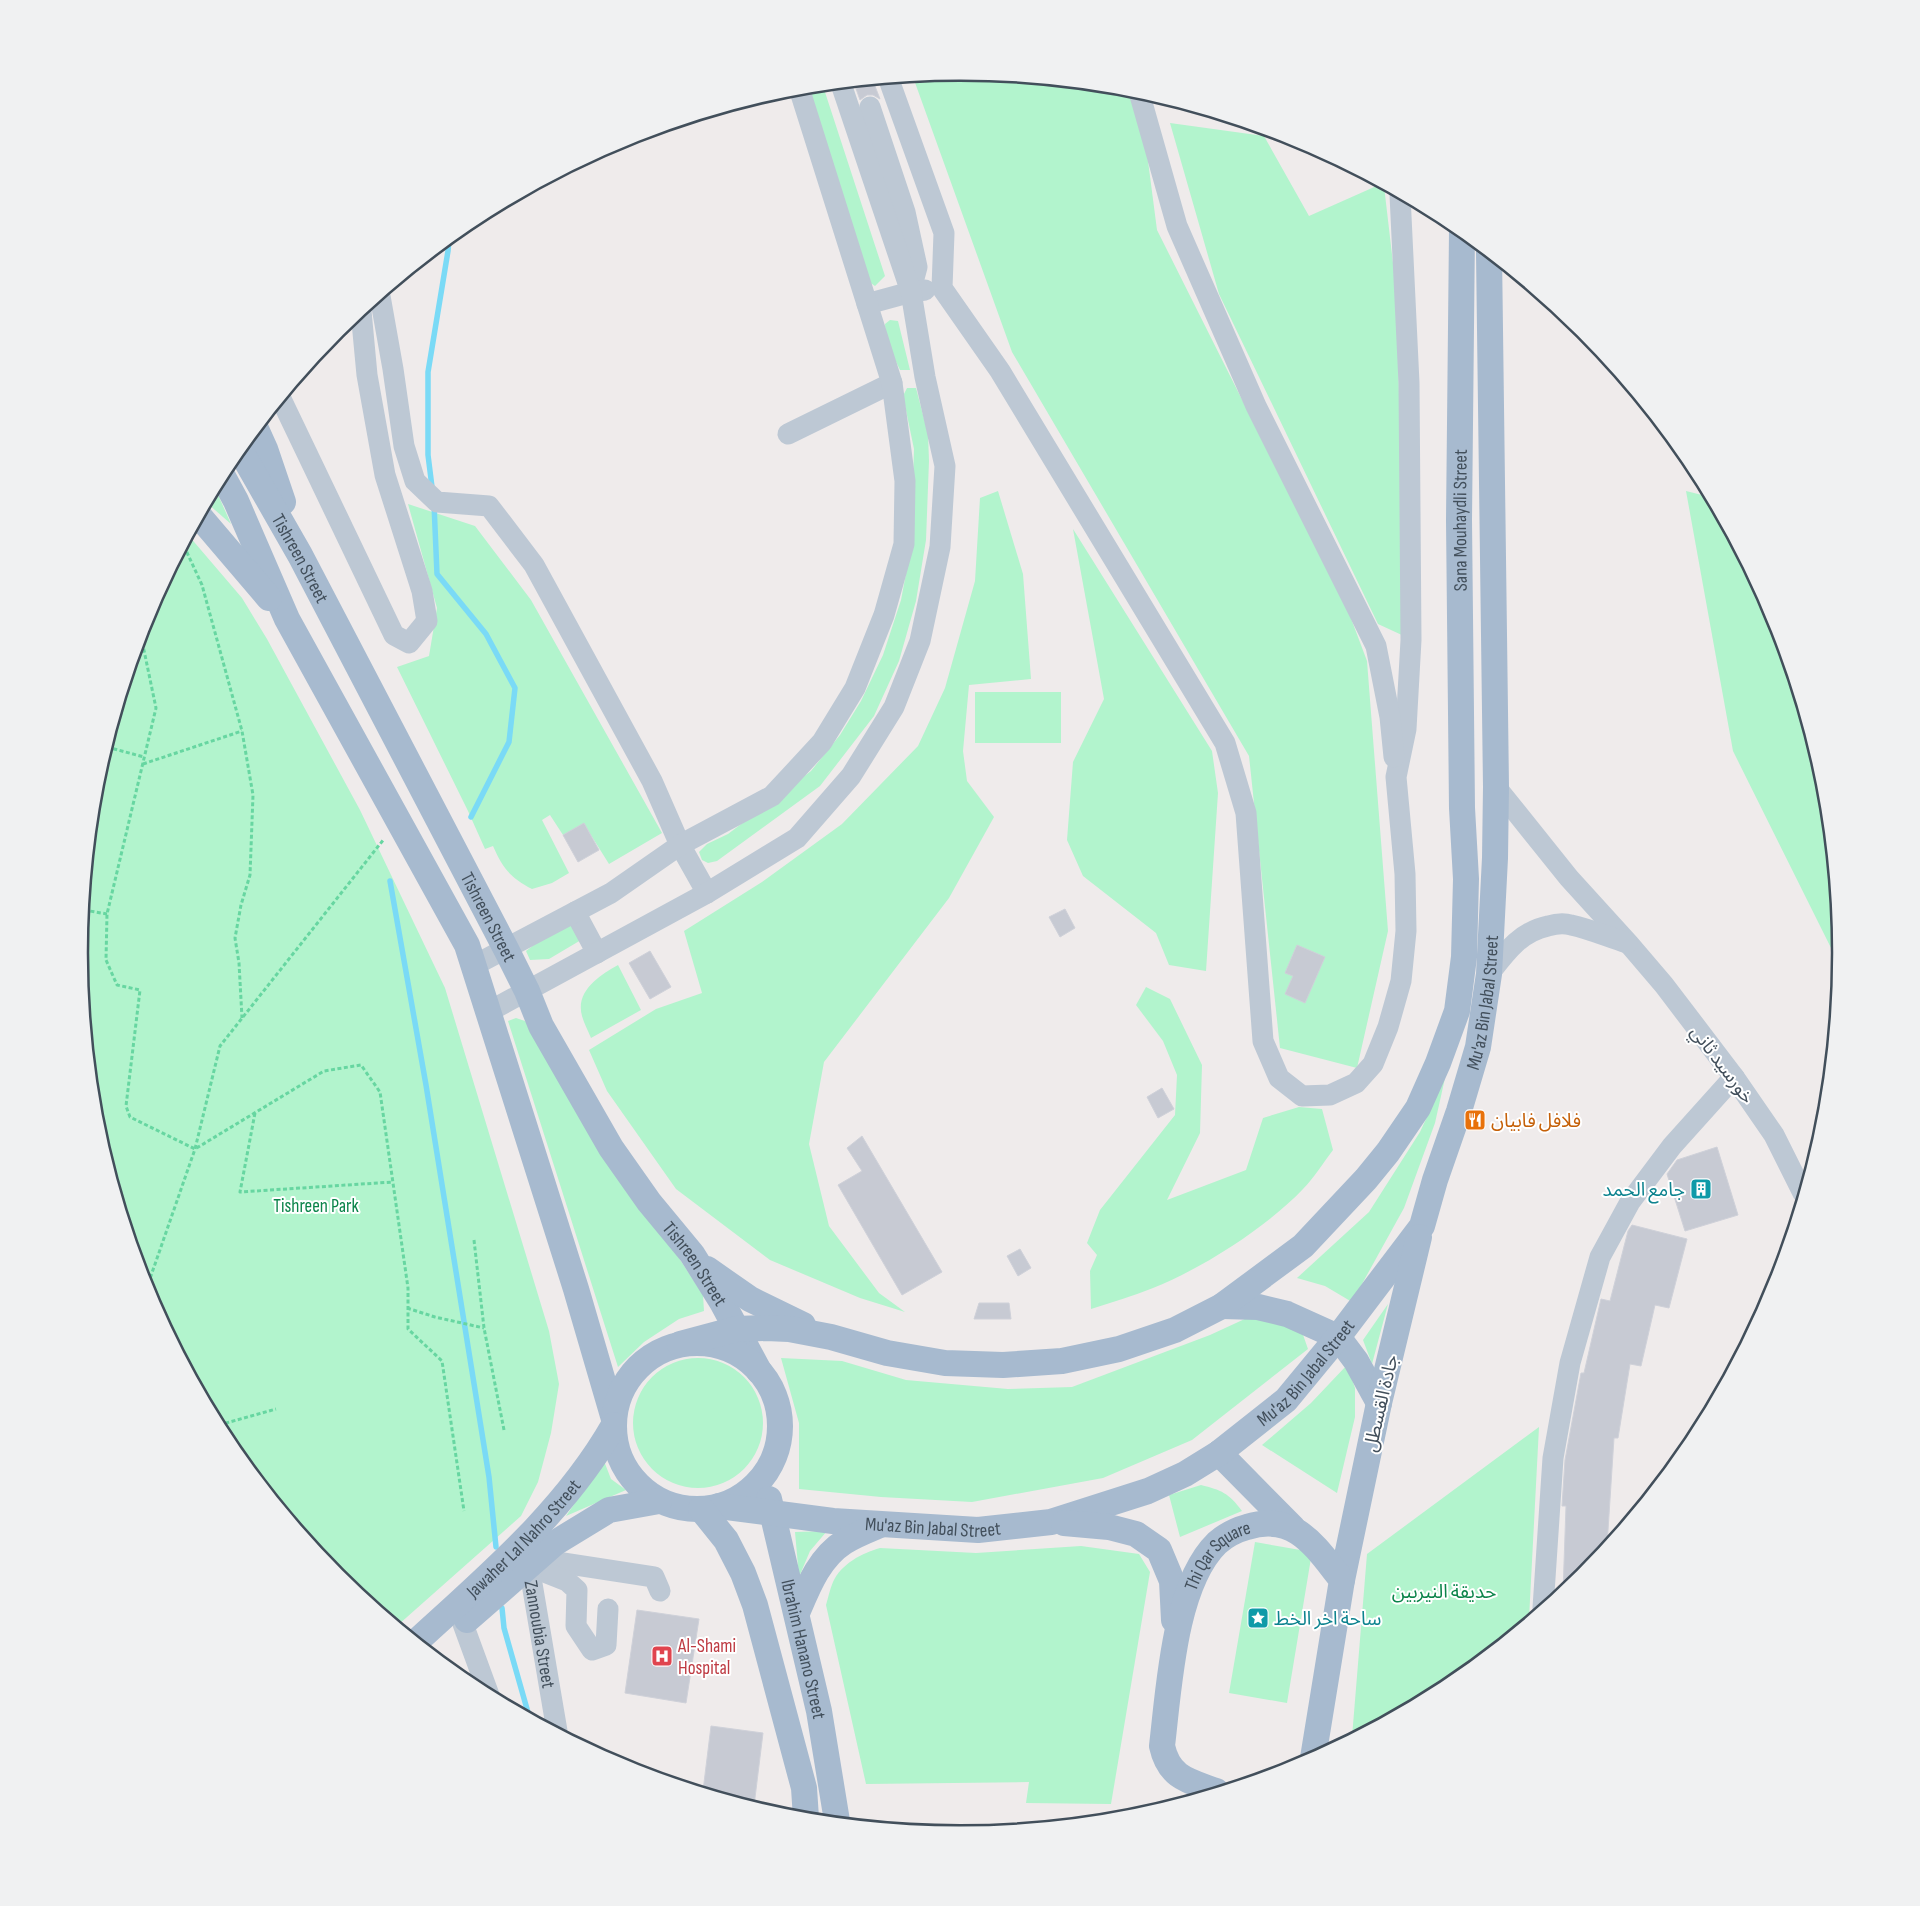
<svg xmlns="http://www.w3.org/2000/svg" width="1920" height="1906" font-family="'Sofia Sans Condensed','Noto Sans Arabic',sans-serif">
<rect width="100%" height="100%" fill="#efebeb"/>
<path fill="#b2f4cd" d="M960 73 1132 89 1139 92 1157 230 1349 613 1367 661 1388 931 1357 1068 1280 1048 1249 756 1012 352 913 77Z
M823 86 885 276 875 286 869 282 808 87Z
M1170 123 1264 136 1309 216 1381 184 1384 186 1397 297 1404 636 1378 624 1219 294Z
M890 320 898 321 910 370H900C893 356 885 339 885 324Z
M907 388H916L928 434 929 461 926 540 916 601 899 661 874 716 820 786 717 861 708 863 702 860 699 852 707 844 728 834 811 771 840 735 861 701 883 655 901 600 911 547 914 449 903 396Z
M215 488 231 524 207 503Z
M998 491 1023 574 1031 679 969 685 963 751 967 781 994 817 949 898 824 1062 809 1144 829 1226 879 1293 905 1312 860 1298 770 1260 676 1189 607 1091 589 1050 656 1009 702 993 684 931 762 882 842 824 918 746 945 688 975 581 980 498Z
M1686 491 1710 497 1774 616 1824 781 1840 953 1839 964 1733 751Z
M408 504 475 526 531 600 662 833 609 864 584 824 563 835 550 815 542 820 569 873 552 883 532 889C510 877 503 869 493 846L485 849 468 811 397 667 429 656 437 608Z
M1073 529 1212 751 1218 793 1206 971 1169 965 1156 933 1083 876 1067 840 1073 762 1104 699Z
M189 536 242 598 267 639 360 810 445 988 549 1331 559 1384 551 1433 538 1482 521 1516 398 1625 337 1575 228 1442 146 1290 96 1124 80 953 96 781 147 616Z
M975 692H1061V743H975Z
M571 922 581 940 549 959 530 960 526 951 552 931Z
M618 965 641 1010 591 1038C588 1031 584 1023 582 1016 575 991 600 975 618 965Z
M1146 987 1170 999 1202 1065 1200 1133 1167 1200 1246 1170 1263 1118 1299 1107 1322 1109 1333 1150C1323 1163 1314 1178 1303 1189 1267 1227 1201 1269 1153 1288 1133 1296 1112 1302 1091 1309L1090 1271 1097 1255 1087 1243 1100 1210 1175 1115 1177 1075 1163 1041 1136 1005Z
M516 1018 525 1021 703 1295 704 1311 679 1319 644 1342 618 1367 508 1021Z
M1445 1078 1435 1123 1404 1208 1352 1302 1325 1286 1297 1278 1369 1212 1420 1132Z
M1388 1304 1372 1364 1363 1340Z
M1249 1317 1301 1329 1308 1349 1192 1440 1103 1478 972 1502 881 1497 799 1489V1423L781 1358 842 1361 906 1380 1008 1389 1072 1387 1210 1335Z
M633 1423a65 65 0 1 1 130 0a65 65 0 1 1-130 0Z
M1347 1365 1355 1388V1417L1337 1493 1262 1445 1311 1403Z
M1539 1427 1529 1619 1449 1685 1352 1737 1367 1554Z
M604 1461 611 1479 626 1490 566 1516Z
M1201 1485C1221 1490 1229 1493 1242 1511L1180 1537 1169 1495Z
M827 1531 810 1551 799 1577 795 1532Z
M1255 1542 1312 1552 1287 1703 1229 1693Z
M1081 1546 1139 1554 1150 1572 1111 1804 1026 1803 1029 1782 866 1784 826 1605C828 1598 830 1589 833 1582 841 1564 862 1553 880 1548L976 1553Z"/>
<g fill="none" stroke-linecap="round" stroke-linejoin="round">
<path stroke="#7adaf6" stroke-width="5.5" d="M432 487 428 455V372L448 251 449 239
M434 504 437 574 486 634 515 688 509 742 471 817
M390 881 426 1085 489 1477 496 1547
M502 1608 504 1628 529 1716"/>
</g>
<path fill="#c7cad3" stroke="#cfd1d9" d="M873 81 880 99 873 95H867L860 100 854 83Z
M584 823 599 850 578 862 563 835Z
M1065 909 1075 928 1060 937 1049 917Z
M1297 945 1325 957 1305 1003 1285 994 1293 976 1285 973Z
M650 951 671 987 650 999 629 963Z
M1162 1088 1174 1109 1158 1118 1147 1097Z
M862 1136 942 1272 902 1295 838 1185 862 1171 847 1148Z
M1717 1147 1738 1215 1685 1231 1667 1174 1677 1160Z
M1632 1225 1687 1239 1669 1308 1655 1305 1641 1366 1630 1364 1618 1438H1614L1607 1546 1582 1576 1563 1592 1566 1506H1562L1565 1460 1581 1373H1584L1601 1299 1610 1301 1628 1231Z
M1020 1249 1031 1268 1018 1276 1007 1256Z
M979 1303H1009L1011 1319H974Z
M637 1610 699 1619 686 1703 625 1693Z
M711 1726 763 1733 754 1806 703 1791Z"/>
<g fill="none" stroke-linecap="round" stroke-linejoin="round">
<path stroke="#67d6a1" stroke-width="3" stroke-dasharray="4 2.5" stroke-linecap="butt" d="M184 546 202 585 242 731 253 795 250 875 241 905 235 938 239 963 242 1018
M141 636 156 708 107 914 106 960 117 985 140 990 126 1106 130 1117 195 1149 324 1071 361 1065 380 1092 408 1288V1329L442 1361 464 1511
M107 747 144 757
M143 764 242 731
M84 910 107 914
M255 1113 240 1192 393 1182
M474 1240 484 1328 504 1430
M146 1290 195 1149 220 1046 384 839
M407 1308 435 1317 484 1328
M219 1425 276 1409"/>
<g stroke="#bdc8d4" stroke-width="21">
<path d="M889 80 944 233 942 288 1000 371 1225 743 1246 813 1263 1041 1279 1078 1302 1096 1330 1095 1356 1083 1373 1064 1388 1027 1401 981 1406 931 1405 874 1396 777 1406 729 1411 640 1409 383 1400 195"/>
<path d="M1139 92 1177 226 1256 406 1376 646 1390 717 1394 757"/>
<path d="M870 107 905 212 917 267 913 282"/>
<path d="M380 296 393 369 404 446 415 481 437 502 489 506 534 565 652 781 680 845 707 893"/>
<path d="M867 304 911 292 925 290"/>
<path d="M281 399 394 635 409 643 427 621 422 591 385 475 367 375 361 311"/>
<path d="M788 434 892 383"/>
<path d="M1496 787 1569 878 1629 944 1664 985 1734 1077 1774 1135 1803 1193"/>
<path d="M575 912 597 953"/>
<path d="M473 966 611 893 680 845 772 796 822 742 855 688 884 615 904 544 905 481 892 383 799 88"/>
<path d="M1489 974C1506 952 1520 932 1548 926 1555 924 1564 923 1571 925 1590 929 1608 937 1627 943"/>
<path d="M488 1012 707 893 797 838 851 776 894 707 920 641 940 547 945 466 925 377 911 292 841 84"/>
<path d="M537 1559 654 1577 660 1591"/>
<path d="M529 1566 567 1581 577 1590 576 1626 592 1650 606 1645 608 1609"/>
<path id="s1" d="M529 1566 557 1731"/>
<path d="M1543 1608 1553 1458 1570 1363 1600 1257 1630 1202 1672 1146 1734 1077"/>
<path d="M463 1624 489 1695"/>
</g>
<g stroke="#a7bacf" stroke-width="26">
<path d="M256 429 265 449 283 502"/>
<path id="s2" d="M240 450 300 555 506 949 527 991 541 1026 611 1148 649 1202 692 1254 722 1302 759 1371"/>
<path d="M222 475 236 501 287 619 467 945 576 1289 614 1419"/>
<path d="M200 517 269 598"/>
<path d="M707 1269 750 1299 803 1325"/>
<path d="M1222 1306 1258 1307 1287 1314 1338 1337 1356 1361 1379 1403"/>
<circle cx="697" cy="1426" r="83"/>
<path id="s3" d="M680 1344 736 1329 766 1328 789 1329 831 1337 887 1353 945 1363 1003 1365 1062 1361 1119 1349 1175 1330 1222 1306 1303 1246 1366 1179 1388 1152 1418 1108 1438 1063 1457 1011 1464 957 1466 879 1462 808 1459 520 1462 231"/>
<path d="M1219 1453 1293 1528"/>
<path id="s4" d="M769 1499 819 1711 837 1821"/>
<path id="s5" d="M719 1506 833 1521 978 1530 1051 1522 1148 1491 1185 1474 1219 1453 1286 1400 1338 1337 1422 1226 1435 1180 1459 1111 1478 1047 1489 974 1495 858 1496 787 1489 253"/>
<path d="M701 1509 726 1540 743 1573 755 1605 804 1788 806 1818"/>
<path d="M1064 1523 1109 1527 1136 1534 1159 1550 1172 1581 1174 1620"/>
<path d="M1342 1580 1379 1403 1419 1237"/>
<path d="M797 1613C808 1587 819 1558 844 1542 855 1535 868 1530 880 1525"/>
<path d="M467 1620 555 1543 609 1510 659 1501"/>
<path id="s6" d="M417 1641C489 1575 565 1511 614 1425"/>
<path id="s7" d="M1216 1791C1189 1781 1169 1778 1162 1746 1169 1688 1174 1585 1217 1543 1226 1535 1236 1530 1247 1527 1296 1512 1316 1548 1342 1580L1313 1758"/>
</g>
</g>
<defs>
<g id="restaurant-square" transform="scale(1.125)"><rect x="-9" y="-9" width="18" height="18" rx="4" fill="#e8710a" stroke="#fff"/><path d="M-5-6h1v4h1v-4h1v4h1v-4h1v5L-1.5 .5V6h-2V.5L-5-1ZM5-6V6H3V1.5H1.5Q1.5-4 5-6Z" fill="#fff"/></g>
<g id="building-square" transform="scale(1.125)"><rect x="-9" y="-9" width="18" height="18" rx="4" fill="#0f9aa8" stroke="#fff"/><path d="M-4-6H4V6H1V3H-1V6H-4ZM-2.5-4.3h1.7v1.8h-1.7ZM.8-4.3h1.7v1.8H.8ZM-2.5-1h1.7V.8h-1.7ZM.8-1h1.7V.8H.8Z" fill="#fff"/></g>
<g id="sight-square" transform="scale(1.125)"><rect x="-9" y="-9" width="18" height="18" rx="4" fill="#0f9aa8" stroke="#fff"/><path d="M0-6L1.8-2.2L6-1.7L2.9 1.2L3.7 5.4L0 3.3L-3.7 5.4L-2.9 1.2L-6-1.7L-1.8-2.2Z" fill="#fff"/></g>
<g id="hospital-square" transform="scale(1.125)"><rect x="-9" y="-9" width="18" height="18" rx="4" fill="#e0444e" stroke="#fff"/><path d="M-5-5h3v3.5h4V-5h3V5h-3V1.5h-4V5h-3Z" fill="#fff"/></g>
</defs>
<g fill-rule="evenodd">
<use href="#restaurant-square" x="1475" y="1120"/>
<use href="#building-square" x="1701" y="1189"/>
<use href="#sight-square" x="1258" y="1618"/>
<use href="#hospital-square" x="662" y="1656"/>
</g>
<g text-anchor="middle" stroke-width="4" stroke-linejoin="round" paint-order="stroke">
<g font-size="19" fill="#424f5b" stroke="#fff">
<text dy="7" stroke="none"><textPath href="#s3" startOffset="1435">Sana Mouhaydli Street</textPath></text>
<text dy="7" stroke="none"><textPath href="#s2" startOffset="124">Tishreen Street</textPath></text>
<text dy="7" stroke="none"><textPath href="#s2" startOffset="529">Tishreen Street</textPath></text>
<text dy="7" stroke="none"><textPath href="#s5" startOffset="1055">Mu'az Bin Jabal Street</textPath></text>
<text transform="translate(1723 1064) rotate(53)" y="7">خورسيد ثاني</text>
<text dy="7" stroke="none"><textPath href="#s2" startOffset="934">Tishreen Street</textPath></text>
<text dy="7" stroke="none"><textPath href="#s5" startOffset="635">Mu'az Bin Jabal Street</textPath></text>
<text transform="translate(1380 1403) rotate(-77)" y="7">جادة القسطل</text>
<text dy="7" stroke="none"><textPath href="#s5" startOffset="215">Mu'az Bin Jabal Street</textPath></text>
<text dy="7" stroke="none"><textPath href="#s6" startOffset="148">Jawaher Lal Nahro Street</textPath></text>
<text dy="7" stroke="none"><textPath href="#s7" startOffset="280">Thi Qar Square</textPath></text>
<text dy="7" stroke="none"><textPath href="#s1" startOffset="69">Zannoubia Street</textPath></text>
<text dy="7" stroke="none"><textPath href="#s4" startOffset="154">Ibrahim Hanano Street</textPath></text>
</g>
<g font-size="19" fill="#c56008" stroke="#fff" text-anchor="start">
<text x="1491" y="1127">فلافل فابيان</text>
</g>
<g font-size="19" fill="#0d838f" stroke="#fff" text-anchor="end">
<text x="1685" y="1196">جامع الحمد</text>
<text x="1274" y="1625" text-anchor="start">ساحة اخر الخط</text>
</g>
<g font-size="19" fill="#0b844a" stroke="#fff">
<text x="316" y="1212">Tishreen Park</text>
<text x="1444" y="1598">حديقة النيربين</text>
</g>
<g font-size="19" fill="#be3a42" stroke="#fff" text-anchor="start">
<text x="678" y="1652">Al-Shami<tspan x="678" dy="22">Hospital</tspan></text>
</g>
</g>
<path d="M0 0H1920V1906H0ZM88 953a872 872 0 1 1 1744 0a872 872 0 1 1-1744 0Z" fill="#f0f1f2" fill-rule="evenodd"/>
<path fill="none" stroke="#424f5b" stroke-width="2.5" d="M88 953a872 872 0 1 1 1744 0a872 872 0 1 1-1744 0Z"/>
</svg>
